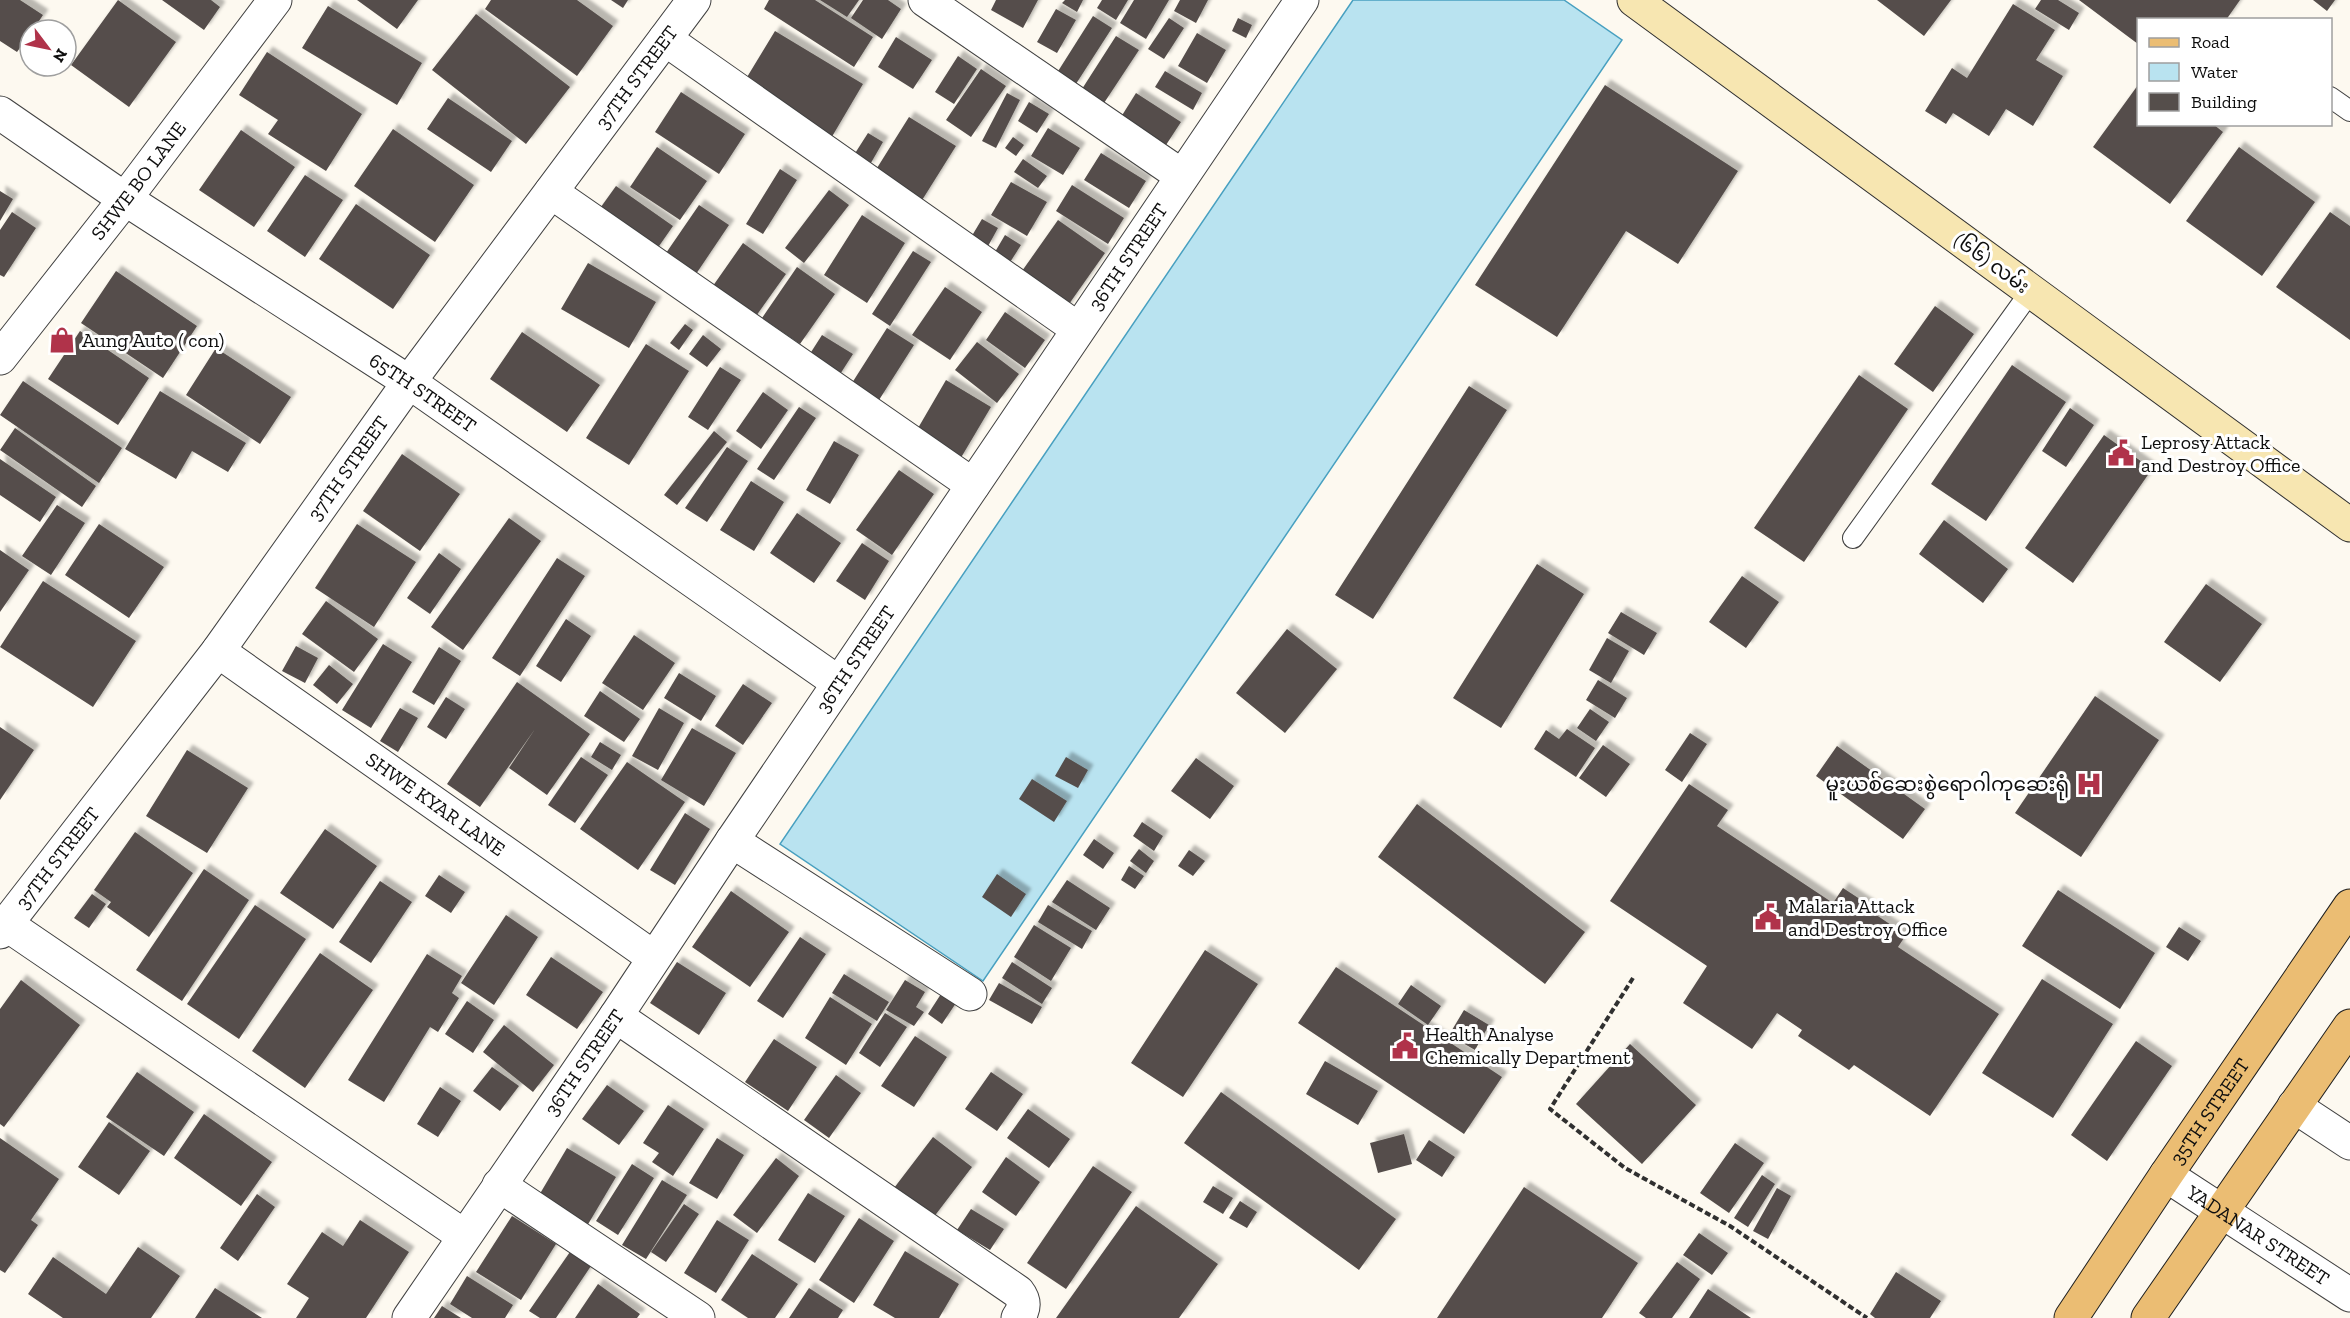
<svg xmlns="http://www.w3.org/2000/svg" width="2350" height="1318" font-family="'Zilla Slab','Noto Sans Myanmar',serif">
<defs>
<filter id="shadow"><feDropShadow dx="5.5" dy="-5.5" stdDeviation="1.5" flood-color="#0004"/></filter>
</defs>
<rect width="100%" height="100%" fill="#fdf9f0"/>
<path fill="#b9e3f0" stroke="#48a0c0" stroke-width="1.5" d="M1353 0H1564L1622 40 983 981 780 844Z"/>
<path fill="#554e4b" filter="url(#shadow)" d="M0 0H20L43 15 33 30H30V34L17 52 0 41Z
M118 0 176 42 129 107 71 65Z
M162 0H211L220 7 204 30Z
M357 0H418L397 29Z
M491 0H577L613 26 577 76 485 9Z
M611 0H628L623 8Z
M769 0H815L873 37 854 67 764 9Z
M820 0H859L847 17Z
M863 0H888L901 9 882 39 851 18Z
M996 0H1038L1023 28 991 10Z
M1065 0H1083L1077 12 1062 3Z
M1102 0H1128L1116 20 1097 8Z
M1134 0H1169L1146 39 1120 23Z
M1180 0H1208L1196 23 1174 11Z
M1877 0H1951L1924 36Z
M2041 0H2058L2079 13 2069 30 2035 9Z
M2079 0H2240L2226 20H2138V44Z
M2313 0H2335L2327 11Z
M2013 4 2055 30 2036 60 2063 76 2033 126 2006 109 1989 136 1953 113 1946 124 1925 111 1952 68 1967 78Z
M328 6 422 63 397 105 302 48Z
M1056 9 1076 20 1057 53 1037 42Z
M476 14 570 87 526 144 432 70Z
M1093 16 1112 28 1074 87 1055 76Z
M1169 18 1184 28 1164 59 1148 49Z
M1238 18 1252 25 1246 38 1232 31Z
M775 31 863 84 830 140 741 87Z
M1197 33 1226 50 1207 83 1178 66Z
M1116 36 1139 50 1104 103 1082 89Z
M896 37 932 60 913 89 878 67Z
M267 52 362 114 326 171 268 134 278 120 239 95Z
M958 56 977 69 954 104 935 92Z
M981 69 1006 86 971 137 946 120Z
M1165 71 1202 93 1193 110 1155 87Z
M1605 85 1738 171 1678 264 1626 231 1557 337 1475 285Z
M2138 85V124H2213L2223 132 2170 204 2093 147Z
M681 92 745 134 719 174 655 132Z
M1007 93 1020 100 996 148 982 141Z
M1136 93 1181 122 1166 145 1121 117Z
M448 98 512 141 491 172 427 129Z
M1029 102 1049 114 1037 133 1018 121Z
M909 117 956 146 919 205 872 176Z
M1048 128 1080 148 1063 175 1031 156Z
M393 129 474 185 435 242 354 186Z
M241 130 295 167 254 227 199 190Z
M868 133 883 142 868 168 852 158Z
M1013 137 1024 145 1016 156 1005 148Z
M657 147 707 181 680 220 630 187Z
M2239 147 2315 202 2262 276 2186 221Z
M1101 153 1146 181 1129 208 1084 180Z
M1023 159 1047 176 1038 188 1014 172Z
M780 169 797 180 763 234 746 224Z
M305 175 343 200 305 257 267 231Z
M1011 182 1047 202 1027 236 991 215Z
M1072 185 1124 218 1108 244 1056 211Z
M616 186 673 226 650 259 593 218Z
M829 190 849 205 804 263 785 248Z
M0 191 13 199 0 221Z
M356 204 430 255 393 309 319 259Z
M699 205 729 225 694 277 664 256Z
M12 212 36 228 4 277 0 275V230Z
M2330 212 2350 226V340L2276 287Z
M862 215 905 243 867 303 824 275Z
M982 219 998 228 987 248 970 239Z
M1058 220 1105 253 1062 314 1015 281Z
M1005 235 1021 245 1007 267 992 257Z
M743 243 786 274 751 323 708 293Z
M913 251 931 262 890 326 872 314Z
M588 263 656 302 629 348 561 309Z
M797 267 835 294 800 344 762 318Z
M116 271 197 326 163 378 81 323Z
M945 287 982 312 950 360 912 335Z
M1935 306 1974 334 1933 392 1894 364Z
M1005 312 1045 340 1025 368 986 340Z
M685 324 693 330 679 350 670 343Z
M887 328 914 345 879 400 852 383Z
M80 331 149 378 118 425 48 379Z
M522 332 600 385 567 432 490 379Z
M703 335 721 349 707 367 689 354Z
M822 335 853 354 837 379 806 360Z
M977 342 1019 374 997 403 955 370Z
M646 344 689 371 629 465 586 438Z
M216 348 291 397 260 444 186 395Z
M2012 365 2066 402 1986 521 1931 484Z
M720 367 741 380 708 430 688 417Z
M1859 375 1908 409 1804 562 1754 528Z
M946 380 991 407 959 461 914 435Z
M23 381 122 448 99 483 0 415Z
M1469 386 1507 410 1373 619 1335 595Z
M160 391 246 443 228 472 192 451 176 479 125 449Z
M763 392 788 410 761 449 736 431Z
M799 407 816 418 774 480 757 469Z
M2070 408 2094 425 2066 467 2042 451Z
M15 428 96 486 82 507 0 450Z
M714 431 727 442 677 505 664 495Z
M2104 435 2152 469 2073 583 2025 548Z
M834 441 859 455 830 504 806 490Z
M727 447 748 461 707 522 685 508Z
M402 454 460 494 420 551 363 511Z
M0 459 56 497 40 522 0 495Z
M899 470 934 494 892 555 856 530Z
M751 481 784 502 754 551 720 530Z
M57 505 85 523 51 575 22 556Z
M797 513 841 543 814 583 770 553Z
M509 518 541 541 463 650 431 627Z
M1944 520 2008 569 1983 603 1919 554Z
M99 524 164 567 129 618 65 575Z
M357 524 416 562 374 627 315 588Z
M862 543 889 561 865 600 836 581Z
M0 550 29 570 0 612Z
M439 553 461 569 430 614 407 598Z
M557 558 585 576 520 676 492 658Z
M1537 564 1584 594 1501 728 1453 698Z
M1742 576 1779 602 1746 648 1709 622Z
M43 581 136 641 93 707 0 647Z
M2206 584 2262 624 2220 682 2164 642Z
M326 601 378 639 354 672 302 634Z
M1621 612 1657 633 1644 655 1608 633Z
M566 619 591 636 561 682 536 666Z
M1287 629 1337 669 1285 733 1236 693Z
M634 635 675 663 643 710 602 683Z
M1607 638 1629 651 1611 683 1589 670Z
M383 644 412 662 371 728 342 710Z
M296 646 318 658 305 683 282 671Z
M439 647 461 661 434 705 412 692Z
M329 665 353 684 337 704 313 685Z
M679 673 716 696 701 721 664 698Z
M1598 680 1627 698 1615 718 1586 700Z
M517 682 590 734 547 795 509 768 535 729 480 807 447 784Z
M743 684 772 703 743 745 715 726Z
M600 691 640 719 624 742 584 716Z
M2095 696 2159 740 2081 857 2015 813Z
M446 697 465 709 446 739 427 727Z
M400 708 418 718 398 752 380 741Z
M659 708 684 723 658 770 632 756Z
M1590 709 1609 722 1596 741 1577 728Z
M0 727 34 750 0 800Z
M692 728 736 753 704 806 661 780Z
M1567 729 1595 748 1576 777 1534 749 1546 730 1559 739Z
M1690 733 1707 744 1682 782 1665 770Z
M600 742 621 755 612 770 591 757Z
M1603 745 1630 764 1606 797 1579 778Z
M1837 746 1925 809 1903 839 1816 776Z
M187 750 248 788 207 853 146 816Z
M581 757 608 775 575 823 548 805Z
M1066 757 1088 770 1078 788 1055 776Z
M1196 758 1234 786 1210 819 1171 791Z
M627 762 685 802 638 870 580 829Z
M1032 779 1067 801 1054 822 1019 799Z
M1689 784 1728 810 1717 826 1833 903 1843 888 1869 905 1866 908 1906 935 1898 947 1999 1014 1930 1116 1854 1065 1849 1070 1798 1036 1802 1030 1777 1013 1752 1049 1683 1003 1707 966 1610 901Z
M1417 804 1585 932 1545 984 1378 857Z
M685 813 710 829 675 885 650 870Z
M1142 822 1163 836 1154 851 1133 836Z
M325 829 377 866 333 929 280 893Z
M135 832 193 873 149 937 107 907 111 902 94 890Z
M1094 839 1114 853 1103 869 1083 855Z
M1139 849 1154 861 1146 873 1130 861Z
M1189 850 1205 861 1193 876 1178 866Z
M1129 866 1144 876 1135 889 1121 880Z
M204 869 249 900 182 1001 136 970Z
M997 874 1026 894 1011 917 982 897Z
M439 875 465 892 451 913 425 896Z
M1067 880 1110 908 1096 930 1052 902Z
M380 881 412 902 371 963 339 942Z
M2058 890 2155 953 2120 1009 2022 946Z
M731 891 789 932 750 987 692 947Z
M92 894 106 904 89 928 74 918Z
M255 905 306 939 239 1039 187 1004Z
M1048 905 1092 931 1082 949 1038 922Z
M506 915 538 937 494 1005 461 983Z
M1034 925 1071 948 1051 981 1014 957Z
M2179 927 2201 941 2188 961 2166 947Z
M800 937 826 954 783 1018 757 1001Z
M1205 950 1258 984 1183 1097 1131 1063Z
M320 953 373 990 305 1088 252 1051Z
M427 954 462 976 452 993 459 998 438 1032 430 1027 384 1102 348 1080Z
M551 957 603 992 577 1029 526 995Z
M677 962 726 993 699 1035 650 1003Z
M1012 962 1052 988 1042 1004 1002 978Z
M1336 967 1502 1077 1464 1134 1298 1023Z
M844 974 889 1002 877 1021 832 993Z
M2042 979 2113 1024 2053 1118 1982 1073Z
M21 980 80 1025 4 1127 0 1124V1009Z
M905 980 925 992 916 1007 924 1012 914 1026 886 1010Z
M999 983 1042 1007 1032 1024 989 1000Z
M1411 985 1441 1006 1428 1025 1398 1004Z
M941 994 956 1003 942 1024 928 1014Z
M830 997 872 1024 846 1065 805 1038Z
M467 1001 494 1020 473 1053 445 1034Z
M1464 1010 1489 1025 1475 1050 1449 1035Z
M885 1013 907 1027 880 1067 859 1053Z
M504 1025 554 1065 533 1092 483 1052Z
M915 1036 947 1057 914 1107 881 1086Z
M774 1039 817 1067 788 1111 745 1082Z
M2136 1041 2172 1066 2107 1161 2071 1135Z
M1630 1044 1696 1105 1642 1164 1576 1104Z
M1325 1061 1378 1091 1358 1125 1306 1094Z
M492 1067 519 1086 500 1111 473 1091Z
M137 1072 194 1112 164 1156 106 1117Z
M991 1072 1023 1094 997 1131 965 1109Z
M836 1075 861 1093 829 1138 804 1120Z
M607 1085 644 1111 619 1145 582 1119Z
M440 1087 461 1101 438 1137 417 1124Z
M1221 1092 1396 1219 1359 1270 1184 1143Z
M668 1105 704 1129 673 1176 652 1162 659 1153 643 1143Z
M1028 1109 1070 1139 1049 1168 1007 1138Z
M204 1114 272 1162 241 1206 174 1158Z
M109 1122 150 1151 119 1195 78 1167Z
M1404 1134 1412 1164 1378 1173 1370 1143Z
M933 1137 972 1167 930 1222 891 1192Z
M0 1138 59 1179 31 1220 38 1225 5 1273 0 1270Z
M717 1138 744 1155 717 1199 689 1183Z
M1429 1140 1455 1157 1442 1177 1416 1160Z
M1735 1143 1764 1163 1729 1213 1700 1193Z
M567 1148 616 1177 587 1226 538 1197Z
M1006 1157 1040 1182 1016 1216 982 1192Z
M776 1158 799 1176 757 1233 733 1215Z
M632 1164 654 1178 618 1235 596 1221Z
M1093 1166 1132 1192 1066 1289 1027 1263Z
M1762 1175 1775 1184 1748 1227 1734 1218Z
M662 1180 687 1195 646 1259 622 1245Z
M1213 1186 1233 1198 1223 1214 1203 1202Z
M1524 1187 1638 1263 1602 1318H1437Z
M1777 1188 1791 1196 1768 1239 1753 1231Z
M808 1193 845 1216 815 1263 778 1240Z
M257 1194 275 1207 238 1261 220 1248Z
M1240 1201 1257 1212 1247 1228 1229 1218Z
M684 1204 699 1214 666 1262 651 1252Z
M1136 1206 1218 1264 1179 1318H1056Z
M971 1209 1004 1229 990 1250 957 1230Z
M512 1216 556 1244 521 1300 476 1272Z
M859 1218 894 1241 854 1303 819 1280Z
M360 1220 409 1252 366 1318H296L309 1298 287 1284 322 1232 343 1246Z
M717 1220 749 1240 716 1293 684 1273Z
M1699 1233 1728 1253 1712 1275 1683 1255Z
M138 1247 180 1276 151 1318H63L28 1294 53 1257 106 1294Z
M572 1249 593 1263 556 1318H540L529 1311Z
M905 1251 959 1284 939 1318H895L873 1305Z
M752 1254 798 1284 775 1318H748L721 1300Z
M1677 1262 1700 1279 1672 1318H1646L1639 1313Z
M1896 1272 1941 1301 1930 1318H1875L1870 1314Z
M467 1276 513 1305 505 1318H472L450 1304Z
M598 1284 640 1314 637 1318H575Z
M215 1288 262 1318H195Z
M809 1288 843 1310 838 1318H789Z
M1708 1289 1751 1318H1689Z
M442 1306 461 1318H434Z"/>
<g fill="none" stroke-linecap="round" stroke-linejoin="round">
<g stroke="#414141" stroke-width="22">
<path id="lane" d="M2330 97 2350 111
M1853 538 2031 291"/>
</g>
<g stroke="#414141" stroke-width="35">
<g id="street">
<path d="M925 0 1182 176"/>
<path d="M665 39 1078 329"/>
<path id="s1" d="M0 113 116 193 409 382 839 683"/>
<path d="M551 192 973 485"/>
<path id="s2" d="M0 358 125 199 275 0"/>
<path id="s3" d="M218 651 653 957"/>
<path d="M732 841 970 994"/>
<path d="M6 924 464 1236"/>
<path id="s4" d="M0 932 218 651 409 382 694 0"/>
<path d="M616 1016 1018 1292C1025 1301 1025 1308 1018 1318"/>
<path d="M2294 1106 2350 1143"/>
<path id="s5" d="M2166 1175 2350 1295"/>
<path d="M499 1185 698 1318"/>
<path id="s6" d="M409 1318 616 1016 732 841 1302 0"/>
</g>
</g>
<g stroke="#303030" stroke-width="35">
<path id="secondary" d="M1634 0 2350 525"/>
</g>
<g stroke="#1f1f1f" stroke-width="35">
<g id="primary">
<path id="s7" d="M2071 1318 2166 1175 2350 906"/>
<path d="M2148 1318 2350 1026"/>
</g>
</g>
<path stroke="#303030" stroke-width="4" stroke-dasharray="6 3" stroke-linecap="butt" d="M1633 978 1550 1109 1625 1168 1730 1226 1867 1318"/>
<use href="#lane" stroke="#fff" stroke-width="20"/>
<use href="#street" stroke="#fff" stroke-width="33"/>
<use href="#secondary" stroke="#f7e6b1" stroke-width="33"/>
<use href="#primary" stroke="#ebbd73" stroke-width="33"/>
</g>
<defs>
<g id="shop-bare" transform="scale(2.07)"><path d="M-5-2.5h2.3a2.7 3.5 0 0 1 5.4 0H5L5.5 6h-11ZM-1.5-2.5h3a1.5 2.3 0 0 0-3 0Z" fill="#b0334a" stroke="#fff" stroke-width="2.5" paint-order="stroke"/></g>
<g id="civic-bare" transform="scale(2.07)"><path d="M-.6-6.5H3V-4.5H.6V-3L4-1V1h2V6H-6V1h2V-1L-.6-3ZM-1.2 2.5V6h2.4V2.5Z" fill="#b0334a" stroke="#fff" stroke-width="2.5" paint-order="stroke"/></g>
<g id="hospital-bare" transform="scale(2.07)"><path d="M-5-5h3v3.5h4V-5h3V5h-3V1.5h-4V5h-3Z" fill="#b0334a" stroke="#fff" stroke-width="2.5" paint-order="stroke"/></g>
</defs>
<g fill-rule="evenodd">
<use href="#shop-bare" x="62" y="340"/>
<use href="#civic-bare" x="2121" y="453"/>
<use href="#hospital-bare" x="2089" y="784"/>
<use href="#civic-bare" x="1768" y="917"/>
<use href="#civic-bare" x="1405" y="1046"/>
</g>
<g text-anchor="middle" stroke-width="6" stroke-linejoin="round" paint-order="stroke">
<g font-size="20" fill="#0e0e0e" stroke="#fff">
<text dy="7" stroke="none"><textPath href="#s4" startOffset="1066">37TH STREET</textPath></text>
<text dy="7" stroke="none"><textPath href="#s2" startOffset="225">SHWE BO LANE</textPath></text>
<text dy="7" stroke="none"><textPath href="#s6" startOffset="1282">36TH STREET</textPath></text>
<text transform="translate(1992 263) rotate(36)" y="7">(၆၆) လမ်း</text>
<text dy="7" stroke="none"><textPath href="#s1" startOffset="507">65TH STREET</textPath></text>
<text dy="7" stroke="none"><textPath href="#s4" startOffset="580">37TH STREET</textPath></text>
<text dy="7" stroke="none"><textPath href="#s6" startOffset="796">36TH STREET</textPath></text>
<text dy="7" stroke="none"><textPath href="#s3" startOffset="266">SHWE KYAR LANE</textPath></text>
<text dy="7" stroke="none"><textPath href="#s4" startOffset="94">37TH STREET</textPath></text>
<text dy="7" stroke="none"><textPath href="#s6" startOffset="310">36TH STREET</textPath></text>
<text dy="7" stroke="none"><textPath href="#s7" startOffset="249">35TH STREET</textPath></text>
<text dy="7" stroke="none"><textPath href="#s5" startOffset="110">YADANAR STREET</textPath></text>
</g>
<g font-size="20" fill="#0e0e0e" stroke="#fff" text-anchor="start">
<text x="82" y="347">Aung Auto ( con)</text>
<text x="2141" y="449">Leprosy Attack<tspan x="2141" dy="23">and Destroy Office</tspan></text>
<text x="2069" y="791" text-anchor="end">မူးယစ်ဆေးစွဲရောဂါကုဆေးရုံ</text>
<text x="1788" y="913">Malaria Attack<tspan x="1788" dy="23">and Destroy Office</tspan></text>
<text x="1425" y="1041">Health Analyse<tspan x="1425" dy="23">Chemically Department</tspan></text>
</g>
</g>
<rect x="2137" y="18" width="195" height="108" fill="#ffffff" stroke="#9f9f9f" stroke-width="1.5"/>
<rect x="2149" y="38" width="30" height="9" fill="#ebbd73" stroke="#9f9f9f" stroke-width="1.5"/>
<text x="2191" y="48" font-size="18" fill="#0e0e0e">Road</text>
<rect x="2149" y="63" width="30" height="18" fill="#b9e3f0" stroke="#9f9f9f" stroke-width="1.5"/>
<text x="2191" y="78" font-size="18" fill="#0e0e0e">Water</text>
<rect x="2149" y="93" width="30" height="18" fill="#554e4b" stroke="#9f9f9f" stroke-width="1.5"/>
<text x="2191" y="108" font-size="18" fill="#0e0e0e">Building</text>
<g transform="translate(48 48) rotate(122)"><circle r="28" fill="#ffffff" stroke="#9f9f9f" stroke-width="1.5"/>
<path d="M0-4.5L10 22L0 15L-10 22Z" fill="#b0334a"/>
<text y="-9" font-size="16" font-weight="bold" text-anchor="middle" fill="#0e0e0e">N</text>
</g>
</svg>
